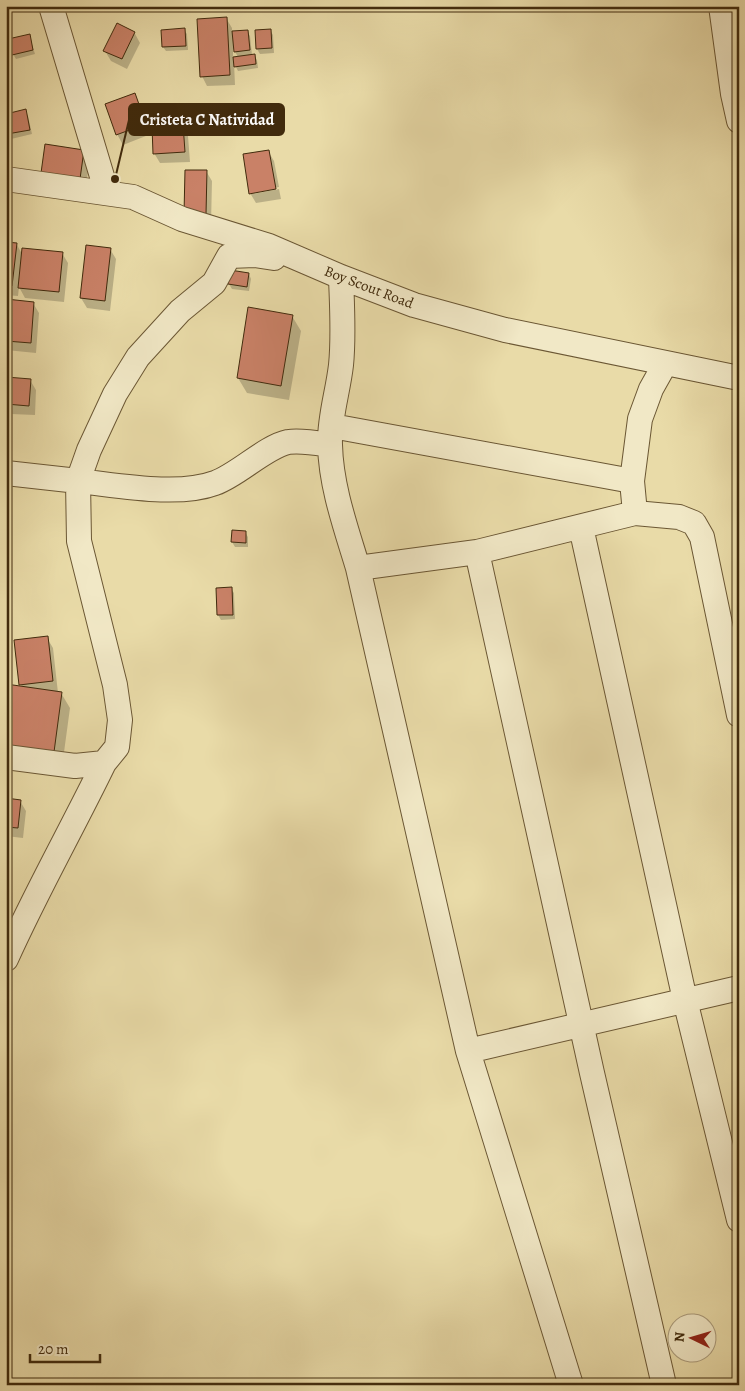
<svg xmlns="http://www.w3.org/2000/svg" width="745" height="1391" font-family="Alegreya,serif">
<rect width="100%" height="100%" fill="#e9dba8"/>
<filter id="stains"><feTurbulence type="fractalNoise" baseFrequency=".004" numOctaves="4"/><feColorMatrix values="0 0 0 0 .2 0 0 0 0 .09 0 0 0 0 .02 0 0 0 .5 -.17"/></filter>
<radialGradient id="worn" r=".72"><stop offset=".6" stop-color="#630" stop-opacity="0"/><stop offset="1" stop-color="#630" stop-opacity=".3"/></radialGradient>
<path fill="#0003" fill-rule="evenodd" d="M226 18 232 28V32L247 31 250 36 252 55H254L257 60 258 68 238 71 234 63 235 85 207 86 202 76ZM233 48 238 57 233 58Z
M184 30 187 34 188 50 166 51 163 47Z
M270 30 273 35 274 53 260 54 257 49Z
M134 32 140 43 127 69 111 61 105 51Z
M29 35 35 54 16 59 13 54Z
M134 95 140 105 151 134 123 145 117 134Z
M25 111 28 116 32 134 11 139 8 134 6 115Z
M183 126 188 136 190 162 160 163 154 153Z
M84 151 90 162 85 189 48 183Z
M268 151 274 161 279 187 252 192V194L279 189 281 199 256 203 250 193Z
M206 171 212 181 211 224H191Z
M6 243 17 245 22 254 62 253 68 263 64 302 25 298 19 287 18 296 6 295Z
M110 249 116 259 110 311 87 308 81 298Z
M231 271 249 274 251 279 249 291 232 289 229 284Z
M6 300 33 303 39 313 36 353 6 350Z
M292 316 301 331 289 400 247 393 238 378Z
M30 380 36 390 35 415 11 414 6 405V390Z
M245 532 248 537V547H235L232 542Z
M231 589 234 593 235 619 221 620 218 615Z
M47 638 53 648 58 693H61L70 708 62 767 6 759V685L22 688 21 684Z
M6 800 20 801 26 811 23 838 6 836Z"/>
<path fill="#c98167" stroke="#412b0d" d="M227 17 230 75 200 77 197 19Z
M117 23 135 32 122 59 103 51Z
M185 28 186 46 162 47 161 30Z
M271 29 272 48 256 49 255 30Z
M248 30 250 50 234 52 232 31Z
M30 34 33 50 12 55 8 39Z
M255 54 256 64 234 67 233 57Z
M135 93 146 124 116 135 105 104Z
M26 109 30 130 7 134 6 114Z
M183 124 185 152 153 154 152 126Z
M45 144 84 150 80 179 41 173Z
M269 150 276 189 249 194 243 154Z
M185 170H207L206 214H184Z
M6 242 17 243 12 286H6Z
M86 245 111 248 105 301 80 298Z
M22 248 63 252 59 292 18 288Z
M230 270 249 273 247 287 228 284Z
M6 299 34 302 31 343 6 341Z
M248 307 293 315 281 386 237 378Z
M6 377 31 379 29 406 6 404Z
M232 530 246 531V543L231 542Z
M232 587 233 615H217L216 588Z
M48 636 53 681 19 685 14 640Z
M6 684 62 692 54 752 6 745Z
M6 798 21 800 18 828 6 827Z"/>
<g fill="none" stroke-linecap="round" stroke-linejoin="round">
<g stroke="#6b5734" stroke-width="26">
<path id="street" d="M51 6 107 193
M721 6 733 94 739 121
M6 179 133 197 182 219 269 246 341 277 414 305 505 330 739 378
M274 258 255 255 229 256 214 283 180 311 138 357 115 394 89 450 78 481C117 485 178 497 215 483 238 475 265 447 288 442 301 440 317 443 330 445
M341 277C342 307 344 336 341 365 338 392 329 418 330 445 331 487 346 528 358 568
M332 426 632 481
M6 473 78 481 79 541 115 685 120 720 117 747 104 763
M635 513 679 517 694 523 702 537 739 715
M581 527 685 1000 739 1220
M477 552 358 568 468 1051 571 1385
M6 757 75 766 104 763C72 829 36 892 6 959
M468 1051 739 988
M664 1385 592 1073 477 552 635 513 632 481 640 419 651 389 665 364"/>
</g>
<use href="#street" stroke="#f1e8c6" stroke-width="24"/>
</g>
<g text-anchor="middle" stroke-width="4" stroke-linejoin="round" paint-order="stroke">
<g font-size="15" fill="#412b0d" stroke="#f1e8c6">
<text transform="translate(369 287) rotate(21)" y="5">Boy Scout Road</text>
</g>
</g>
<path fill="none" stroke="#412b0d" stroke-width="2" d="M115 179L129 120"/>
<circle fill="#412b0d" stroke="#f1e8c6" stroke-width="2" cx="115" cy="179" r="5"/>
<rect fill="#412b0d" stroke="#412b0d" stroke-width="2" x="129" y="104" width="155" height="31" rx="5"/>
<g font-size="16" text-anchor="middle" font-weight="bold" fill="#fff">
<text x="207" y="125">Cristeta C Natividad</text>
</g>
<rect width="745" height="1391" fill="none" stroke="#e9dba8" stroke-width="25"/>
<rect x="8" y="8" width="730" height="1376" fill="none" stroke="#412b0d" stroke-width="2.5"/>
<rect x="12" y="12" width="720" height="1366" fill="none" stroke="#412b0d"/>
<g transform="translate(692 1338) rotate(275)"><circle r="24" fill="#f1e8c6" stroke="#ab9c7c"/>
<path d="M0-4L9 19L0 12L-9 19Z" fill="#8f2418"/>
<text y="-8" font-size="14" font-weight="bold" text-anchor="middle" fill="#412b0d">N</text>
</g>
<path d="M30 1354v8h70v-8" fill="none" stroke="#412b0d" stroke-width="2.5"/>
<text x="38" y="1354" font-size="15" fill="#412b0d" stroke="#f1e8c6" stroke-width="4" paint-order="stroke">20 m</text>
<rect width="100%" height="100%" filter="url(#stains)"/>
<rect width="100%" height="100%" fill="url(#worn)"/>
</svg>
